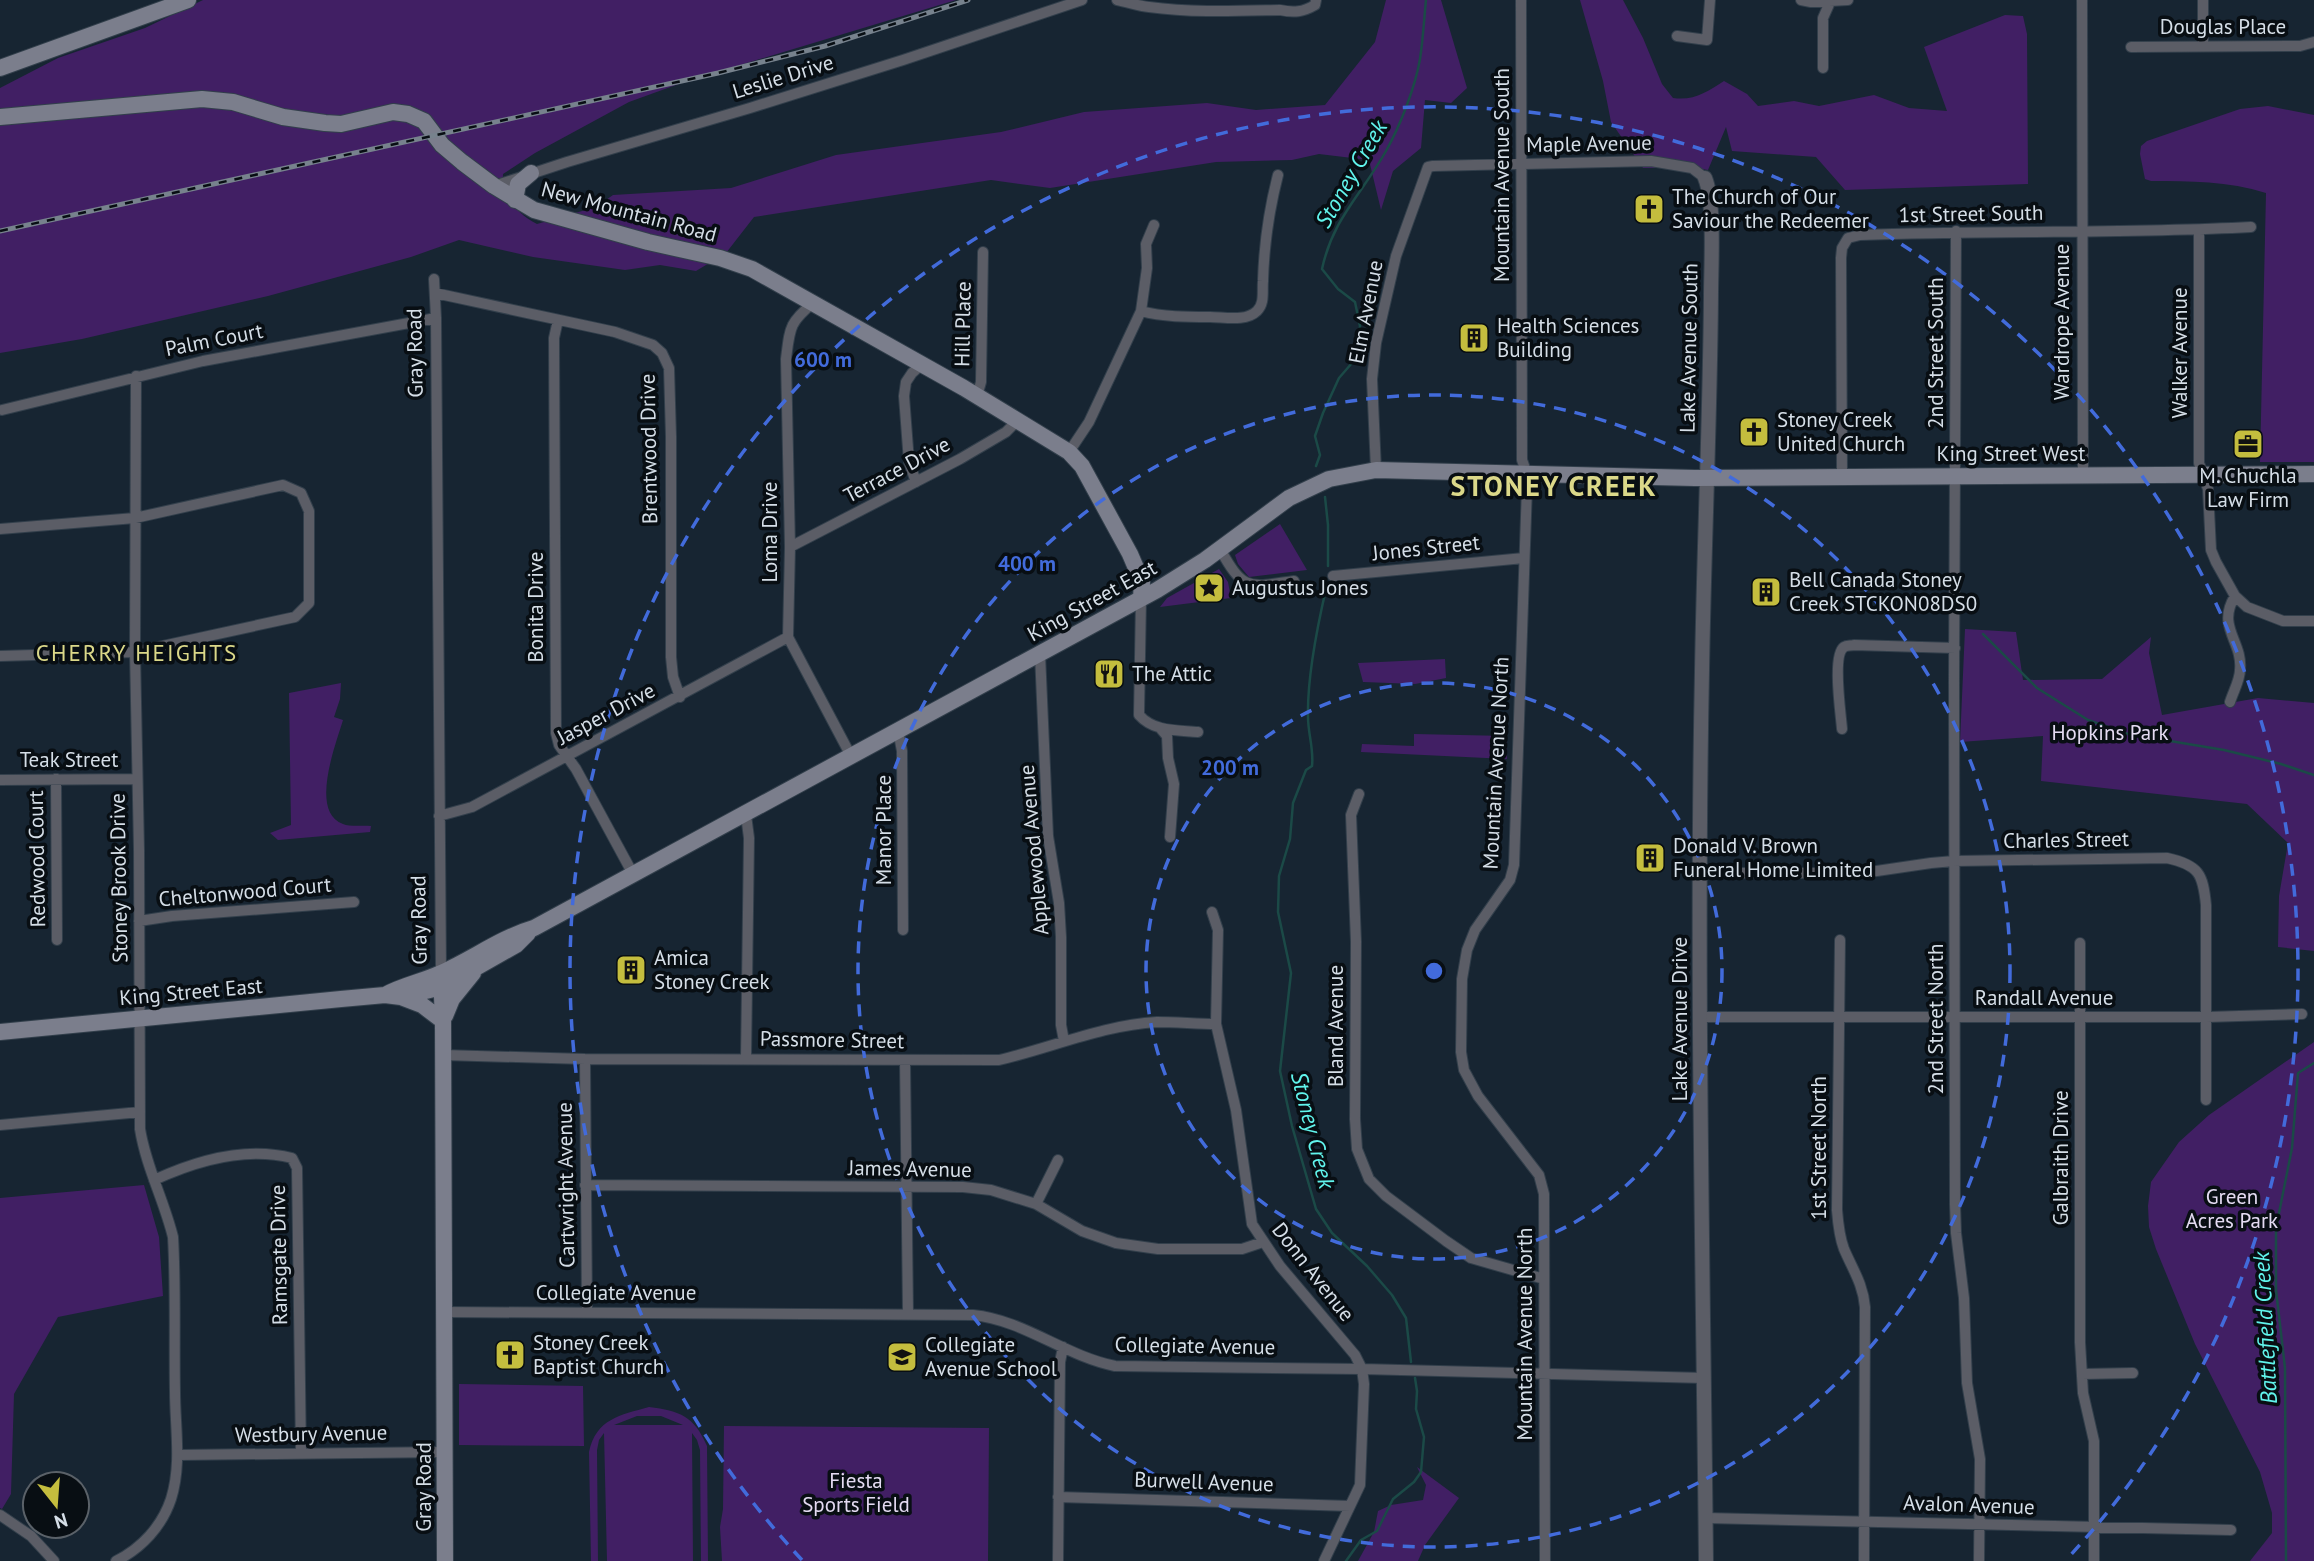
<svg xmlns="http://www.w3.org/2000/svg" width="2314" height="1561" font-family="'PT Sans',sans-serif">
<rect width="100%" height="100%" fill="#172532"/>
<path fill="#411f64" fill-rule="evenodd" d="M203 0H956L687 81 629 102 535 153 503 174C502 196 517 214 537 224L596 207 613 195 731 188 836 155 1001 132 1084 112 1207 103 1256 110 1325 105 1375 42 1386 0H1441L1467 88 1451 103 1425 100 1421 148 1393 171 1381 210 1369 160 1319 154 1292 160 1216 162 1050 188 991 180 754 217 726 253 696 271 660 265 625 270 533 257 459 240 411 257 268 296 82 339 0 353V88L58 58 145 28Z
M1580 0H1623L1643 38 1662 84 1673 98C1694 101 1707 92 1724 81L1747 94 1758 106 1794 101 1819 106 1874 95 1909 108 1947 111 1924 47 2005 15 2023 16 2027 34 2028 184 1845 190 1816 157 1732 151 1726 127 1708 170 1696 168H1643L1611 122 1603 81Z
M2268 106 2314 115V462H2260L2266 193C2228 181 2190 181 2151 181L2145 179 2140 154 2141 146 2147 141 2240 109Z
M1280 524 1307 570 1249 577 1238 564 1235 555Z
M1219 569 1228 582 1231 598 1160 607 1167 598Z
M1965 629 2016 632 2023 680 2102 679 2151 637 2149 653 2162 715 2258 698 2314 703V951L2278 947 2279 896 2288 843 2247 804 2041 781 2043 736 1960 742Z
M1445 659 1446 678 1415 684 1363 682 1358 663Z
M341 683 340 699 334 717 343 720C336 744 309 812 343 824 350 827 362 825 371 826L370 832 278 840 270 833 291 825 289 693Z
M1414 734 1507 736V759L1361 752 1362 744 1414 746Z
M2314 1042V1561H2250L2272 1533V1513L2260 1472 2195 1344 2156 1249 2149 1227 2148 1206 2151 1182 2179 1142 2209 1115Z
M144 1185 159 1237 163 1296 58 1317 14 1394 11 1494 2 1509 0 1508V1198Z
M459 1384 583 1386 584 1446 459 1445Z
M649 1407C680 1411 694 1416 707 1446L708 1561H701L700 1450 697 1440 692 1433 693 1561H607L604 1433 599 1440 597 1450 598 1561H591L589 1452C596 1419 620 1415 649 1407ZM637 1416H661L683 1425H614Z
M724 1426 989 1428 988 1561H722L720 1527 723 1509Z
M1417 1467 1459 1498 1425 1545 1418 1561H1358L1374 1532 1378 1511 1391 1505 1423 1500 1426 1485Z"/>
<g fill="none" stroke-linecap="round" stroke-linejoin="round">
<path stroke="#1b4a47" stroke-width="2.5" d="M1316 466 1320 455 1315 436 1323 413 1339 378 1352 363 1359 348 1360 326 1355 302 1338 289 1322 269C1333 218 1362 194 1386 151 1400 126 1415 88 1420 59 1423 40 1424 20 1426 0
M1325 497 1328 525V566
M1326 589C1317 628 1307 677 1308 717 1308 734 1314 749 1312 766L1306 770 1293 803 1290 839 1279 876 1278 912 1291 973 1280 1071 1292 1126 1316 1209 1332 1233 1367 1266 1392 1295 1406 1318 1411 1362
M1983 634 2037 688 2088 720 2128 734 2224 750 2281 764 2314 775
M1346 1561 1361 1540 1377 1531 1393 1499 1414 1482 1421 1472 1424 1437 1416 1409 1417 1391 1415 1378
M2286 1561 2285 1368 2276 1290V1228L2292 1148 2298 1073 2314 1063"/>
<g stroke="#323f4b" stroke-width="12">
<path id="minor" d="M1117 0C1128 2 1138 6 1149 7 1192 13 1237 11 1280 10 1294 13 1303 12 1315 5L1316 0
M1521 0 1522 460 1527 474V487L1514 865 1510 880 1475 930 1467 950 1462 979 1461 1052 1464 1070 1478 1096 1539 1175 1544 1194 1545 1561
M1801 0 1811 2 1848 0
M2082 0 2083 475
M1677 36 1707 40 1710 0
M2203 45V0
M2131 47 2300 46 2314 42
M1823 68V18L1831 0
M494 186 567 162 750 108 903 60 1082 0
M2199 230V463L2208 489 2211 550 2216 562 2235 596 2247 607 2283 621H2314
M1956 231 1954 682 1955 1204 1956 1233 1964 1298 1967 1383 1980 1459 1979 1561
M434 279 436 318 441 973
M435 293 615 332 653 345 662 353 669 368 671 437V657L673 677 680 697
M814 302C789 323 790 327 786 359L790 547 788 637 851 756
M1141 311 1147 268 1146 244 1154 225
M558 320 554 338 556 733 559 745 576 769 633 874
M977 396 981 382 983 252
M2 410 203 361 436 318
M1069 452 1089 422 1141 311C1163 317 1187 317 1210 317 1224 317 1246 322 1257 311 1265 303 1262 292 1263 281 1264 245 1269 210 1278 175
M1376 470 1372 379 1376 343 1396 256 1428 167 1433 166 1651 161 1692 168 1705 178
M1842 477 1841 258 1842 248 1848 238 1860 235C1990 230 2121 234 2251 227
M916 482 909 462 904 396 906 382 912 373 922 364
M0 529 135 518 283 485 301 493 309 511V603L295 617 135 652 0 656
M790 547 960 459 1006 432 1018 420
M1220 549C1244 592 1248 587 1294 581
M1333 576 1524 558
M1141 598 1139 715C1154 732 1177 730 1198 732
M1040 654 1048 836 1059 903 1061 937V1025L1064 1041
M2230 702C2233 692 2240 680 2240 670 2243 641 2216 627 2235 596
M1161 729 1167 736 1168 758 1174 784 1170 837
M1842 729C1841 715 1832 655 1844 647 1847 645 1851 646 1854 645L1955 648
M898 730 902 751 903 930
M56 779 57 940
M0 780 137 779
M1359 794 1351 815 1356 942 1355 1119 1357 1149 1369 1179 1386 1196 1446 1241 1471 1258 1544 1279
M439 816 472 807 788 637
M1701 873H1863L1931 863 1954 861 2167 858C2199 865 2203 874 2206 905V1100
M1212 912 1218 930 1216 1024 1236 1110 1252 1224 1280 1266 1355 1355 1362 1369 1364 1384 1360 1485 1324 1561
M139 921 172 916 354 902
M1840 940 1837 1210C1838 1223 1839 1236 1844 1249 1853 1270 1863 1284 1865 1307L1864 1561
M2080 943V1342L2083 1393 2094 1441V1561
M1701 1017H2207L2302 1014
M443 1055 585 1059 999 1060C1051 1048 1103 1025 1157 1022 1177 1022 1197 1024 1216 1024
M585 1059 587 1312
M746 1059 749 838 746 815
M905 1060 908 1314
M0 1125 140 1112
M154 1180C195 1161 246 1146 292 1158L297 1168 301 1454
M585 1185 963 1187 991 1190 1036 1204 1082 1231 1116 1243 1158 1249H1242L1263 1242
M1036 1204 1058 1160
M443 1312 973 1315C1024 1320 1065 1356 1115 1366L1362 1369 1704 1378
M2082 1374 2133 1373
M178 1455 445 1452
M1058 1497 1350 1506
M0 1515 31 1536 54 1561
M1706 1518 2231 1530
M116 1561C142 1548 162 1526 171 1499 182 1464 175 1427 175 1392 174 1340 176 1289 173 1237 164 1200 146 1167 140 1129L139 850 135 652 136 376
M1058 1561 1060 1362 1063 1347"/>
</g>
<g stroke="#323f4b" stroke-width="16">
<path id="tertiary" d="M1705 178C1715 202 1711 266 1711 295 1710 421 1704 545 1702 671 1696 967 1703 1264 1706 1561"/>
</g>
<g stroke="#323f4b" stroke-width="18">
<path id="secondary" d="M0 68 188 0
M0 117 202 99 233 102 283 117 325 123 341 124 393 112 408 114 424 121 442 145 462 162 494 186 534 210 648 242 720 258 752 269 964 388 1069 452 1082 466 1130 554 1142 582 1141 598
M515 200 518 184 531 173
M441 973 443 1021 445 1561
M385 995C403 985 422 982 441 973 473 959 500 938 534 928L1157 590 1205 560 1289 498 1329 479 1376 470 1695 478 2314 474
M401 997 422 1005 443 1021
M445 1016 452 999 473 973
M0 1032 341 999 385 995 401 997 442 987 516 945 528 933"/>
</g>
<use href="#minor" stroke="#5b5d66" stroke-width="10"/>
<use href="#tertiary" stroke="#5b5d66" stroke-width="14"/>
<use href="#secondary" stroke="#7b7e8c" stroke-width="16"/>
<g stroke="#77828d" stroke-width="5">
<path id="rail" d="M0 231 718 73 825 46 968 0"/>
</g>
<use href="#rail" stroke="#080e13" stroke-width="2.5" stroke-dasharray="8" stroke-linecap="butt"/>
</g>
<g fill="none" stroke="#426bdb" stroke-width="3.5" stroke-dasharray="12 9">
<circle cx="1434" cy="971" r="288"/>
<circle cx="1434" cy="971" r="576"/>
<path d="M802 1560A864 864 0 1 1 2066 1560"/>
</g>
<defs>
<g id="church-square" transform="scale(1.575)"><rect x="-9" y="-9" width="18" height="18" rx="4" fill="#c4bd3e" stroke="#080e13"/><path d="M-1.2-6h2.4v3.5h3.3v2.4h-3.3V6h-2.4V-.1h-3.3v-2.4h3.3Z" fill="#111"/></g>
<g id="building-square" transform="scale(1.575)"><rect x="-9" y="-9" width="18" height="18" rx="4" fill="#c4bd3e" stroke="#080e13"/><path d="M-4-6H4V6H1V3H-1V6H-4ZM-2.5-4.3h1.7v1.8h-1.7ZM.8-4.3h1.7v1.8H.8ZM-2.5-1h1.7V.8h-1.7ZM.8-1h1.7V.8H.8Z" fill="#111"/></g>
<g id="office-square" transform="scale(1.575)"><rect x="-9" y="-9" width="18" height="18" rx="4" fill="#c4bd3e" stroke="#080e13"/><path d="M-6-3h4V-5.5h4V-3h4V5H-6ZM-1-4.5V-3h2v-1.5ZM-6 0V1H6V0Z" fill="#111"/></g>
<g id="sight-square" transform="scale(1.575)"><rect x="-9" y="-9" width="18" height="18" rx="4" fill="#c4bd3e" stroke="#080e13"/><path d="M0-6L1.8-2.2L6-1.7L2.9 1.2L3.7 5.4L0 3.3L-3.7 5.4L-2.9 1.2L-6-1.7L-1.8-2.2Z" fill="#111"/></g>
<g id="restaurant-square" transform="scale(1.575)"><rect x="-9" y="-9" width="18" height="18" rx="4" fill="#c4bd3e" stroke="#080e13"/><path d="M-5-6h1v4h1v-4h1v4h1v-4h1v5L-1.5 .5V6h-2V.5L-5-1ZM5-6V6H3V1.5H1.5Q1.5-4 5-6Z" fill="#111"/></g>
<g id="school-square" transform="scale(1.575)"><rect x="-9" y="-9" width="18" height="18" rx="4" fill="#c4bd3e" stroke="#080e13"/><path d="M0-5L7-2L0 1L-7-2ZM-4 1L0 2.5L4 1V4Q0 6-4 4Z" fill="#111"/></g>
</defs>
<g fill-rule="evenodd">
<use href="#church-square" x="1649" y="209"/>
<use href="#building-square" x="1474" y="338"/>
<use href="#church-square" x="1754" y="432"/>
<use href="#office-square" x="2248" y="444"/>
<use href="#sight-square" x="1209" y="588"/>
<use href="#building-square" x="1766" y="592"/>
<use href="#restaurant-square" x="1109" y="674"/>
<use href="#building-square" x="1650" y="858"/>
<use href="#building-square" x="631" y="970"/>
<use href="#church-square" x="510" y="1355"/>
<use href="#school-square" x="902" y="1357"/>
</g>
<g text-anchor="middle" stroke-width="7" stroke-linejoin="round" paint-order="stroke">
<g font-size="21" fill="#d5dee7" stroke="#080e13">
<text x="2223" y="34">Douglas Place</text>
<text transform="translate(783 77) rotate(-17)" y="7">Leslie Drive</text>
<text transform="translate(1589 144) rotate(-1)" y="7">Maple Avenue</text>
<text transform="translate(1502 175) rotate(-90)" y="7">Mountain Avenue South</text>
<text transform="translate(629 212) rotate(15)" y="7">New Mountain Road</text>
<text transform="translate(1971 214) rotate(-1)" y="7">1st Street South</text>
<text transform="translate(1366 312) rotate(-79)" y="7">Elm Avenue</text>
<text transform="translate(2062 322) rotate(-90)" y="7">Wardrope Avenue</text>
<text transform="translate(963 324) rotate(-89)" y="7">Hill Place</text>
<text transform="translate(214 340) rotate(-11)" y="7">Palm Court</text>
<text transform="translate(1689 348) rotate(-89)" y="7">Lake Avenue South</text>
<text transform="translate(415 353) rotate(-91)" y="7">Gray Road</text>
<text transform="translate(1936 353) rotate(-90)" y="7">2nd Street South</text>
<text transform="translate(2180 353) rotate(-90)" y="7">Walker Avenue</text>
<text transform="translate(649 449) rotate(-91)" y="7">Brentwood Drive</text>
<text x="2011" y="461">King Street West</text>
<text transform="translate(897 470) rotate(-28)" y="7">Terrace Drive</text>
<text transform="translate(770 532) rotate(-90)" y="7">Loma Drive</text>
<text transform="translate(1426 548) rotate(-6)" y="7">Jones Street</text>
<text transform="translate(1092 601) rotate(-29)" y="7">King Street East</text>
<text transform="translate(536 607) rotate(-90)" y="7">Bonita Drive</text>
<text transform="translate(606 714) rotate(-28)" y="7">Jasper Drive</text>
<text x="69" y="767">Teak Street</text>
<text transform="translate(1496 763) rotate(-87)" y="7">Mountain Avenue North</text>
<text transform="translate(884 830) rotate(-90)" y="7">Manor Place</text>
<text transform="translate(2066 840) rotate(-1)" y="7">Charles Street</text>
<text transform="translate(1034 850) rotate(-95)" y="7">Applewood Avenue</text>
<text transform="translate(37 859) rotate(-91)" y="7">Redwood Court</text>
<text transform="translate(119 878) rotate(-91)" y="7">Stoney Brook Drive</text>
<text transform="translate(245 892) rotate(-5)" y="7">Cheltonwood Court</text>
<text transform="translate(419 920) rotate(-91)" y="7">Gray Road</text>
<text transform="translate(191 992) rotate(-5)" y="7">King Street East</text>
<text x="2044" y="1005">Randall Avenue</text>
<text transform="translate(1680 1019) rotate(-90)" y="7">Lake Avenue Drive</text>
<text transform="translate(1936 1019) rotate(-90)" y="7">2nd Street North</text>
<text transform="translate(1336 1026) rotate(-90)" y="7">Bland Avenue</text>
<text transform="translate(832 1040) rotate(1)" y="7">Passmore Street</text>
<text transform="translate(1819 1148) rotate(-90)" y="7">1st Street North</text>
<text transform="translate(2061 1158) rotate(-90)" y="7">Galbraith Drive</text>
<text transform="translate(910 1169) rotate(1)" y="7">James Avenue</text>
<text transform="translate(566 1185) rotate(-91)" y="7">Cartwright Avenue</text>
<text transform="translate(279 1255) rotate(-91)" y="7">Ramsgate Drive</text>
<text transform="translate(1313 1272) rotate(52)" y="7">Donn Avenue</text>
<text x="616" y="1300">Collegiate Avenue</text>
<text transform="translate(1525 1334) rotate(-90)" y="7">Mountain Avenue North</text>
<text transform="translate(1195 1346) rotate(1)" y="7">Collegiate Avenue</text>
<text transform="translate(311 1434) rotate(-1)" y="7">Westbury Avenue</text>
<text transform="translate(1204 1482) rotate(2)" y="7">Burwell Avenue</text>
<text transform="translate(424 1487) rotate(-90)" y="7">Gray Road</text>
<text transform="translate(1969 1505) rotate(2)" y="7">Avalon Avenue</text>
</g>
<g font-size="21" fill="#d5dee7" stroke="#080e13" text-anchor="start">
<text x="1672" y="204">The Church of Our<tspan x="1672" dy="24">Saviour the Redeemer</tspan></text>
<text x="1497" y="333">Health Sciences<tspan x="1497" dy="24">Building</tspan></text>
<text x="1777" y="427">Stoney Creek<tspan x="1777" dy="24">United Church</tspan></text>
<text x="2248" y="483" text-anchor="middle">M. Chuchla<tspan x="2248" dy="24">Law Firm</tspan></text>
<text x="1789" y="587">Bell Canada Stoney<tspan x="1789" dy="24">Creek STCKON08DS0</tspan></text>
<text x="1232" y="595">Augustus Jones</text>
<text x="1132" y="681">The Attic</text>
<text x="1673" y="853">Donald V. Brown<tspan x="1673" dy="24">Funeral Home Limited</tspan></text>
<text x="654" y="965">Amica<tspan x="654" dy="24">Stoney Creek</tspan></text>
<text x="533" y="1350">Stoney Creek<tspan x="533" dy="24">Baptist Church</tspan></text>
<text x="925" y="1352">Collegiate<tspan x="925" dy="24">Avenue School</tspan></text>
</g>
<g font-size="21" fill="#e4dbf2" stroke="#080e13">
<text x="2110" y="740">Hopkins Park</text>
<text x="2232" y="1204">Green<tspan x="2232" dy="24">Acres Park</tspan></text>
<text x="856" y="1488">Fiesta<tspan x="856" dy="24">Sports Field</tspan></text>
</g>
<g font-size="23" font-style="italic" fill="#61f5ed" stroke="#080e13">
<text transform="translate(1351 174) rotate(-60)" y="8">Stoney Creek</text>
<text transform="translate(1313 1130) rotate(76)" y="8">Stoney Creek</text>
<text transform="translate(2265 1328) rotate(-93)" y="8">Battlefield Creek</text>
</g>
<g font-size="23" letter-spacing="2" fill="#dbd889" stroke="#080e13">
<text x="137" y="661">CHERRY HEIGHTS</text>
</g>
<g font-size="28" font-weight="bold" letter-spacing="2" fill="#dbd889" stroke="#080e13">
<text x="1554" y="496">STONEY CREEK</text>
</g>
</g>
<circle cx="1434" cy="971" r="10" fill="#426bdb" stroke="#080e13" stroke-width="3.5"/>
<g font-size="21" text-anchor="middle" font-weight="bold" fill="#426bdb" stroke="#080e13" stroke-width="7" stroke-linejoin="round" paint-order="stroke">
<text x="823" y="367">600 m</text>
<text x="1027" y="571">400 m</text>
<text x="1230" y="775">200 m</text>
</g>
<g transform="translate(56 1505) rotate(163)"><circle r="33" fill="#080e13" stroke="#5a6168" stroke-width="2"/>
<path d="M0-5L12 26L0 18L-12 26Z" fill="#c4bd3e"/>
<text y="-10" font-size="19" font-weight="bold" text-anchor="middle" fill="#d5dee7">N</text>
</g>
</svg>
